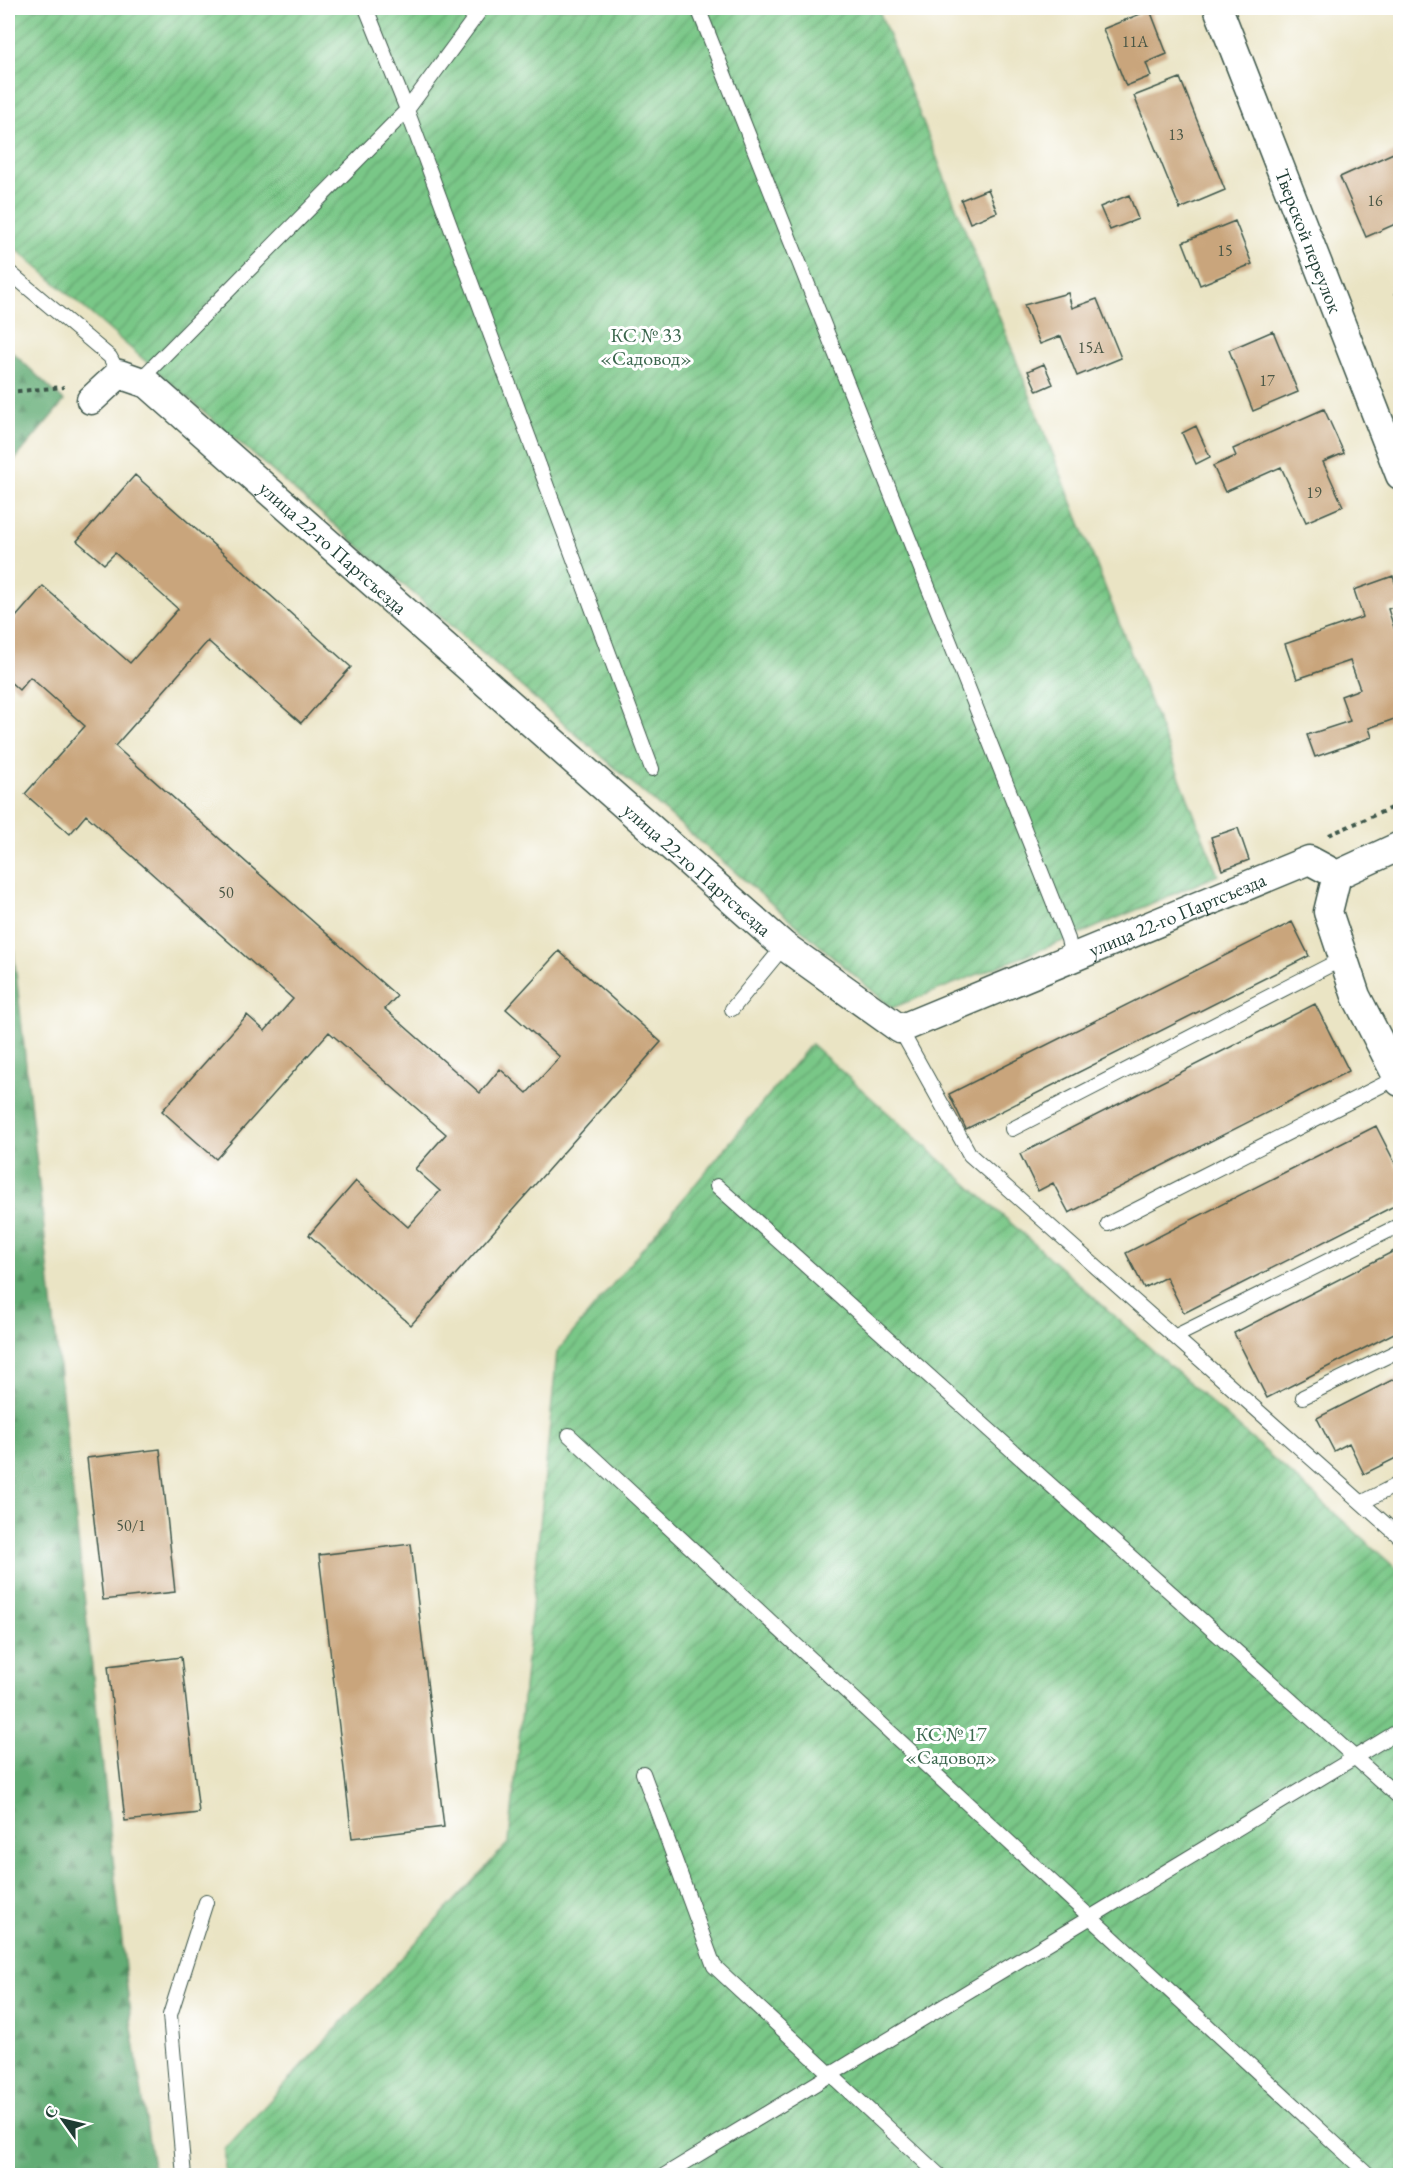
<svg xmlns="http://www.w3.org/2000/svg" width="1408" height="2183" font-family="'EB Garamond',serif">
<defs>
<pattern id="forest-firs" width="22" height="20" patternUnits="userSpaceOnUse" patternTransform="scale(1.5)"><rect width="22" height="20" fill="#62ac74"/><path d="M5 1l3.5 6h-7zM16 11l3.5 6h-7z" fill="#508d60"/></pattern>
<pattern id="garden-furrows" width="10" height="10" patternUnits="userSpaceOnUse" patternTransform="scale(1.5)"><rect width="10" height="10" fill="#79c787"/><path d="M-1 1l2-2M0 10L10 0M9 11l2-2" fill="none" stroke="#63a36f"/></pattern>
</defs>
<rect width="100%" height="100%" fill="#fff"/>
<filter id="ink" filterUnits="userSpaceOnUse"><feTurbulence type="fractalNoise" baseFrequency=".0167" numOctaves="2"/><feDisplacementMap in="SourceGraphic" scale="12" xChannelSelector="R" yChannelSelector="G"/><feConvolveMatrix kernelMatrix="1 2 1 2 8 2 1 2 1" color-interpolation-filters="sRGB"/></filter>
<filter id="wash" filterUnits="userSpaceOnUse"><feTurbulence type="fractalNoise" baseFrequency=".008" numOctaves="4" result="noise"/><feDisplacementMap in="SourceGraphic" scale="24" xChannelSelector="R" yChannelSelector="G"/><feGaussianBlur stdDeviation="1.35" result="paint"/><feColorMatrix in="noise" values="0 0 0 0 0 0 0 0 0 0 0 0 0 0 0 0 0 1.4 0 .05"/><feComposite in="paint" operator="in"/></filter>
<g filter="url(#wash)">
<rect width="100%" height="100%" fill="#eae4c4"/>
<path fill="url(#forest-firs)" stroke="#407454" stroke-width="1.5" d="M8 348 64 401 8 468Z
M8 923 12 937 130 2014 154 2175H8Z"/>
<path fill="url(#garden-furrows)" stroke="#4c825e" stroke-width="1.5" d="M8 8H878L1218 875 1068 939 892 1008 8 242Z
M811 1044 1400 1572V2175L225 2176V2149L509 1842 557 1352Z"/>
<g id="blocks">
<path fill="#c9a57c" d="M1150 10 1167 54 1146 63 1151 76 1126 86 1103 29Z
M1180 78 1225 190 1180 209 1134 96Z
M1400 150V222L1366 237 1340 177Z
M988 189 997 212 970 223 961 200Z
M1129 195 1138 219 1110 230 1100 207Z
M1235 221 1252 264 1200 285 1183 242Z
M1400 290V306L1395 293Z
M1068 293 1072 308 1097 299 1121 358 1077 376 1061 336 1040 344 1024 305Z
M1273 331 1298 392 1253 411 1229 350Z
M1044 364 1053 384 1037 391 1028 371Z
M1324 409 1344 453 1323 462 1343 506 1306 522 1281 467 1225 492 1213 466 1236 456 1233 449Z
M1196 426 1210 457 1196 464 1182 433Z
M135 475 351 667 301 723 208 641 115 746 397 996 385 1009 480 1093 500 1069 527 1093 560 1057 506 1009 559 951 661 1042 411 1325 309 1235 356 1181 408 1227 440 1191 415 1169 446 1134 329 1032 216 1159 162 1111 247 1015 265 1031 293 999 86 815 70 834 25 794 85 726 30 677 19 690 8 680V626L43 586 130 663 178 609 115 553 104 564 77 541Z
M1393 576 1400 598V604L1388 609 1400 646V717L1369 728 1372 737 1315 757 1307 735 1350 721 1341 696 1360 689 1350 661 1297 679 1285 644 1363 617 1354 590Z
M1238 828 1249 860 1222 870 1211 837Z
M1292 922 1309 956 966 1129 949 1094Z
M1315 1004 1349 1071 1069 1213 1053 1183 1038 1191 1020 1154Z
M1376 1126 1400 1173V1203L1184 1313 1166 1277 1144 1288 1126 1253Z
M1400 1248V1330L1267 1398 1234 1333Z
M1400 1376V1456L1364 1474 1349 1443 1334 1451 1317 1418Z
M160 1449 175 1592 103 1600 87 1458Z
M411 1544 444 1827 352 1838 319 1555Z
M181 1657 199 1813 125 1821 108 1666Z"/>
</g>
</g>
<g filter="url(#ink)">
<use href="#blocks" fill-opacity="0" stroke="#3d564a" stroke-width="1.5"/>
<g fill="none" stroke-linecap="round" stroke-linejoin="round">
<g stroke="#3d564a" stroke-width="16">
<path id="lane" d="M366 8 407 110 652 769
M698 8 1068 939 1072 959
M8 271 110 357 119 374
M139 381 407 110 482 8
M732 1009 784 946
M900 1029 970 1155 1400 1537
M1012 1129 1344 958
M717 1186 1400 1798
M1108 1224 1398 1077
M1176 1336 1400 1225
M1303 1397 1400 1350
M569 1435 1370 2176
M1363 1502 1400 1483
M643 1773 714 1966 940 2176
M184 2176 170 2015 206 1902
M663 2176 1400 1730"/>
</g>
<g stroke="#3d564a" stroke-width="31">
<g id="street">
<path id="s1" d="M1218 8 1400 475"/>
<path id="s2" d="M91 400 119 374 148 384 784 946 900 1029 1309 860 1337 875 1400 846"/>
<path d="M1337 875 1328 912 1356 996 1400 1082"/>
</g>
</g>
<path stroke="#3d564a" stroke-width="4" stroke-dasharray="4.5 4.5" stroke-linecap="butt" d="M8 392 64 387
M1329 835 1400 804
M1400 954 1395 957 1400 967"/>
<use href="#lane" stroke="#fff" stroke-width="14"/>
<use href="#street" stroke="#fff" stroke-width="28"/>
</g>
</g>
<g text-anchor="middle" stroke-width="6" stroke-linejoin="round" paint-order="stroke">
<g font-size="16" fill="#4a5746">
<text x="1135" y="47">11А</text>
<text x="1176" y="140">13</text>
<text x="1375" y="206">16</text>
<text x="1225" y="256">15</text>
<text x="1091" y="353">15А</text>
<text x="1267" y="386">17</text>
<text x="1314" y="498">19</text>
<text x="226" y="898">50</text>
<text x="131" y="1531">50/1</text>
</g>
<g font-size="20" fill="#1f3d34" stroke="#fff">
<text dy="7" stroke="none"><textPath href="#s1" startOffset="250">Тверской переулок</textPath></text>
<text dy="7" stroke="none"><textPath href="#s2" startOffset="316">улица 22-го Партсъезда</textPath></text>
<text dy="7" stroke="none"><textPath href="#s2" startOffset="802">улица 22-го Партсъезда</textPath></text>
<text dy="7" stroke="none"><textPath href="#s2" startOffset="1360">улица 22-го Партсъезда</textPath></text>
</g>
<g font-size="20" fill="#3a664d" stroke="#fff">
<text x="646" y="342">КС № 33<tspan x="646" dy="23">«Садовод»</tspan></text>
<text x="951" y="1741">КС № 17<tspan x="951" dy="23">«Садовод»</tspan></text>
</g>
</g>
<rect width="1408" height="2183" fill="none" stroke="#fff" stroke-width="30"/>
<g transform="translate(63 2120) rotate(304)" stroke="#ffffff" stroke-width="4.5" paint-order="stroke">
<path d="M0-4.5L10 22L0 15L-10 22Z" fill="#1f3d34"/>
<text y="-9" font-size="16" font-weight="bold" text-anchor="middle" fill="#1f3d34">С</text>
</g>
</svg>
